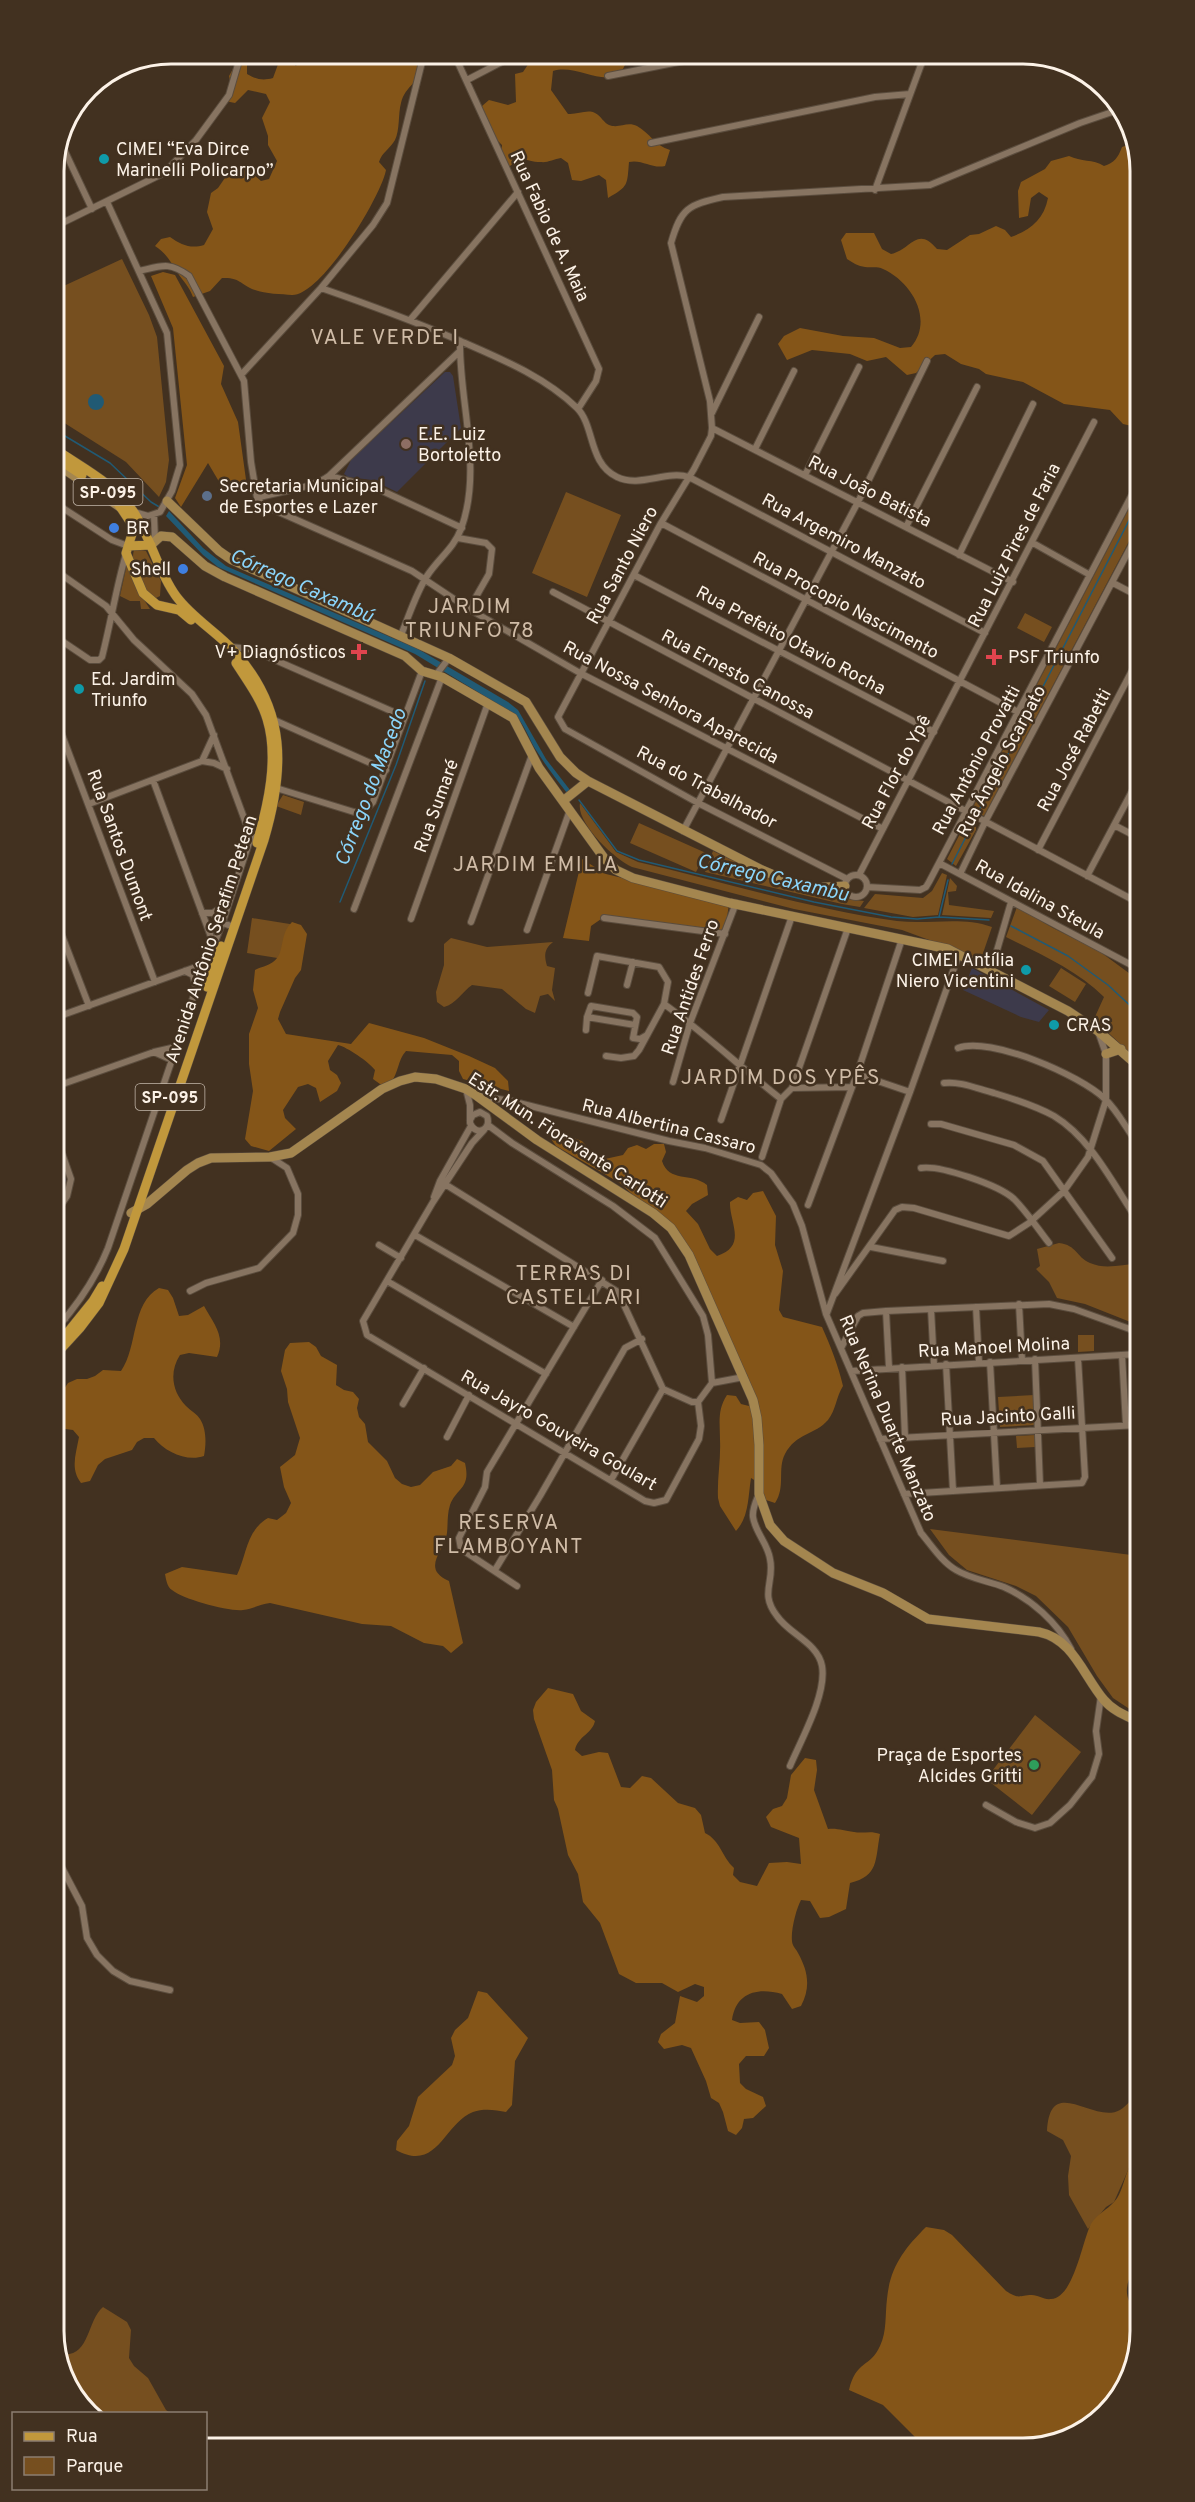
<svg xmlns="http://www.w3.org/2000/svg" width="1195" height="2502" font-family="Overpass,sans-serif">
<rect width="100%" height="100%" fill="#423120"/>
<path fill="#3f394a" d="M57 1155 66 1180 62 1191 57 1196Z"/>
<path fill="#3d3a4b" d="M445 372H450L453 376 461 428 397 492 372 480 348 477 344 474 351 460Z
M972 968 1049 1010 1039 1022 1021 1017 963 990Z"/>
<path fill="#764f1f" d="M122 259 149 315 157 337 169 460 166 482 159 497 126 462 55 417V290Z
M566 492 621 515 587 597 532 573Z
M1136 495V528L984 816 972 809Z
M137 549 146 551 161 581 160 596 154 599C143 588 129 566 134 550Z
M127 564 137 589 150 609H141L140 601H130L120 596Z
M1025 613 1052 627 1044 642 1017 628Z
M283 795 304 802 301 815 276 806Z
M580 803 616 852 638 862C724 882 810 909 897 921 929 925 961 916 992 927L981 959 902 930 794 909 632 867C614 859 576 823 580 803Z
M639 823 706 853 696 872 630 843Z
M969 823 976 827V830L956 866 947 859 965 824Z
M713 851 791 887 842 893 848 899 864 901 860 907 842 904 705 872Z
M942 873 947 875 938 915 913 917 864 908 875 894 923 898 932 891Z
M950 878 957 886 956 891 948 892 949 905 994 911 991 918 942 915Z
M1017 907 1053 928 1099 951 1137 979V1060L1094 1019 1104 997C1077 970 1040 954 1006 937Z
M252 918 296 925 290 960 247 953Z
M451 938 487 947 553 942C544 949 544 956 547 966L555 968 552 990 555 1001 548 994 540 996 535 1013 526 1009 502 989 472 985C462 992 456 1004 444 1007L437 1002 436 992 444 965V944Z
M1061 968 1086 984 1075 1002 1049 986Z
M1059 1243C1077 1245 1076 1257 1090 1263 1106 1270 1122 1264 1138 1264V1325L1085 1304 1057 1298 1049 1282 1036 1269 1040 1266 1037 1249Z
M1078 1335H1094V1351L1078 1352Z
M1034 1395 1035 1425 1000 1427 998 1397Z
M1035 1435V1447L1017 1448 1016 1436Z
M930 1529 1139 1556V1700L1137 1714 1113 1698 1097 1676 1068 1627 1036 1596 1016 1586 967 1570 949 1555Z
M1035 1715 1081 1752 1032 1815 986 1779Z
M1140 2090 1141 2187 1137 2172 1129 2168 1114 2202 1106 2207 1088 2229 1069 2195 1068 2176 1071 2156 1063 2140 1047 2131C1050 2073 1094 2125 1120 2110 1127 2106 1134 2096 1140 2090Z
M103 2307 127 2322 131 2330 129 2358 134 2366 148 2378 166 2410 170 2413H100L85 2404 60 2369V2354C90 2359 86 2322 103 2307Z"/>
<path fill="#845518" d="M301 54H420C426 83 406 82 401 103 398 114 400 130 395 140 390 149 382 152 379 162L386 170C381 197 321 296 292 295 282 294 265 294 255 290 241 285 240 277 222 278L210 291 193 297C189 286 183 281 177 272 170 261 167 254 155 246L161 239 170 237C181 245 191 249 204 245L213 229 207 212 211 193 218 188 229 172 247 169 261 181 269 179 277 161 268 145V136L262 118 270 102 266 94 248 90 235 103 225 101 231 85 229 76 238 60 247 64V74C256 79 262 81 273 78L280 59 289 60 296 66 301 59Z
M535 54H575L597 58 607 56 627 60C615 97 580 62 553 71L551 90 568 114C577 115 587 109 595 113 601 116 604 123 609 125 619 129 627 121 637 126 650 133 655 146 670 150L665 166C652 169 642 159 629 162 627 185 629 186 608 198L606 180 599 175 581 181 572 180 568 163 561 158C554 159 547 163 541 162 525 162 523 153 509 167L500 164 502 145 489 132 482 106 489 100 508 105 516 102 515 74 523 72Z
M1131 144 1135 147 1136 427 1123 424 1110 410 1064 404 1023 382 986 374 979 369 961 364 945 354 935 355 916 373 907 375 886 357 867 361 850 354 812 350 787 360 778 344 784 336 800 328 843 336 874 338 900 348 911 347C934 320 912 282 883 269 877 266 871 268 865 267 858 266 853 263 847 259L841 240 846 233H874L882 249 891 254C911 250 917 225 937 249L947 250 970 235 979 234 996 226 1005 230 1011 237C1031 230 1044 219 1048 198L1039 192 1031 198 1028 216 1019 218 1018 191 1021 182 1045 169 1051 161 1069 156C1081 162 1093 159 1104 166 1114 163 1118 158 1122 147Z
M163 272 175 275 224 366 221 384 238 422 247 487 221 485 208 463 181 507 175 498 187 465 173 328 151 276Z
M582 859 606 874 729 904 725 931 604 917 591 926 589 941 563 938Z
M292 922 301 925 307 934 301 970 295 978 280 1012 278 1019 286 1034 351 1044 369 1023 424 1038 469 1056 495 1068 508 1081 509 1091 463 1079 459 1071V1061L452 1055 406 1051C397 1061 399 1073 390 1084H380L373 1079 375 1070C369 1062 347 1047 338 1045L328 1061 330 1070 337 1075 341 1083 337 1091 320 1102 316 1088 308 1084 298 1087 283 1110 285 1118 296 1129 269 1151 251 1146 245 1139 253 1091 249 1064V1034L258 1008 253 990 255 970C260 967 268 966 273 962 286 953 278 936 292 922Z
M556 1132 582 1141 588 1148 605 1159 623 1155 628 1148 637 1145 646 1149 654 1144H664L666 1152 662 1161C669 1183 691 1172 707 1185L708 1195 692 1204 686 1211 698 1224 710 1249 717 1256C748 1246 729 1222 730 1202L738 1197 747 1200 753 1193 763 1191 776 1216 775 1245 783 1271 779 1310 783 1317 822 1327C831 1347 838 1365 843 1386 836 1397 836 1410 828 1420 815 1435 796 1433 785 1454 777 1469 786 1487 775 1503L766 1500 759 1483 751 1478C748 1497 749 1517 736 1531L720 1506 718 1498C717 1479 721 1459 720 1440 720 1424 717 1410 727 1395L736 1396 741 1404 749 1406 746 1389 740 1382 741 1372 676 1235 620 1183 556 1146 551 1139Z
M159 1288 168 1290 173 1298 179 1316 188 1315 204 1306C214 1324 226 1337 217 1357L189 1353 180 1355C169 1372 172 1392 186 1406 191 1411 197 1414 200 1419 207 1430 206 1445 204 1456 187 1462 165 1452 154 1438H144L137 1442 132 1450 105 1459 98 1465 90 1481 81 1483C70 1469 76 1454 79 1437L73 1430 58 1428V1398L68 1383 77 1379H87L95 1376 103 1370 121 1371C138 1347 131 1303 159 1288Z
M309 1342 316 1347 321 1356 337 1365 336 1385 344 1390 353 1392 359 1399 357 1408 359 1417 365 1424 368 1442 387 1461 395 1478 402 1484 411 1487 420 1485 433 1472 451 1466 457 1459 465 1463C471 1489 457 1487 450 1505 447 1514 448 1524 447 1533 445 1551 420 1568 449 1581L463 1643 451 1653 443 1646 424 1643 391 1626 362 1624 270 1603C260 1604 253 1609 243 1610 230 1612 182 1599 172 1590 167 1587 166 1579 165 1574L182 1567 237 1575C247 1554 246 1531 268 1518L277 1520 286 1513 291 1503 284 1487 280 1467 295 1455 300 1438 288 1402 287 1389 281 1371 285 1350 290 1343Z
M548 1688 573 1694 581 1711 595 1721C592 1734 578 1736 575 1750L582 1756 599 1752 608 1753 621 1787 630 1788 642 1776 651 1778 678 1803 695 1808 701 1815 705 1833C720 1840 722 1857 734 1868L733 1875 740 1882 757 1886 769 1863 787 1862 801 1864 799 1838 771 1827 766 1817 773 1809 782 1806 787 1798 791 1775 805 1758 816 1760 817 1770 814 1790 828 1829C838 1828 844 1831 854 1832 864 1834 870 1830 880 1834 875 1860 879 1876 850 1883L846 1909 829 1917 820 1918 810 1901 801 1900C796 1909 789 1936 793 1945 793 1946 798 1952 798 1953 808 1971 811 1987 801 2006L792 2009 782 1994C758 1987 736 1992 732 2020L740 2023 759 2022 765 2030 769 2048 764 2056H746L739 2064 740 2083 746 2089 763 2097 766 2106 753 2118 744 2119 742 2128 736 2135 728 2131 723 2112 719 2103 711 2098 706 2081 691 2048 682 2045 664 2049 658 2042 661 2034 675 2023 680 1996 697 2002 704 1996V1987L695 1984 678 1992 662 1983H636L619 1974 600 1923 583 1902 578 1874 568 1855 558 1809 554 1800 552 1770 534 1719 533 1710 536 1702Z
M478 1991 487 1993 528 2038 515 2061 512 2105 506 2112C496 2110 484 2108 473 2112 444 2123 438 2173 396 2150L397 2141 409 2126 418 2097 452 2065 455 2056 451 2038 455 2030 468 2018Z
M1129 2168 1137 2172C1141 2193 1138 2207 1137 2228 1137 2238 1140 2247 1138 2256 1134 2273 1122 2284 1129 2301L1141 2303V2331L1121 2396 1062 2442 921 2443 883 2405 849 2390C856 2360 870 2368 880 2346 887 2332 885 2314 887 2299 890 2267 904 2249 926 2227L944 2230 952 2235 1006 2291C1020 2300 1019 2295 1032 2295 1038 2295 1044 2300 1051 2299 1074 2298 1082 2241 1091 2224 1097 2214 1107 2210 1114 2202 1122 2194 1124 2178 1129 2168Z"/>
<path fill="#215a74" d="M88 402a8 8 0 1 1 16 0a8 8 0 1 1-16 0Z
M169 511 203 548 226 566 418 649 508 702 518 710 546 759 570 790 567 793C555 778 544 763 534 747 527 734 523 721 511 712L415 654 218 567 203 555 166 516Z"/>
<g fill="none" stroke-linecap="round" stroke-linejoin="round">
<path stroke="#215a74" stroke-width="1.5" d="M55 430 110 463 151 502 161 508
M579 800 617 851 639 860 814 902 891 917 917 919 939 917 989 920
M977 814 1136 507
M952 864 972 825
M340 902 396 765 425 681
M939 917 948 880
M1011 926 1068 956 1108 985 1137 1012"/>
<g stroke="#5b4d3e" stroke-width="8">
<path id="street" d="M454 54 599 369 596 381 578 409
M608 76 719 54
M467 80 517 54
M60 141 92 209
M651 143 875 97 910 94
M875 190 925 54
M107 202 167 333 180 465 172 491 160 512 148 516 134 512
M54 203 64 222
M54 227 164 173 196 140 229 95 241 54
M139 271C161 266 169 261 189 276L244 381 251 462 257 498 263 505 412 571 469 609 580 673 883 829
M321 288C367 304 413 321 458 340 499 358 544 376 577 408 595 426 588 463 617 477 640 488 666 470 689 477L985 633
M410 320 518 192
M241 375 321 288 373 225 387 203 424 54
M712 413 759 317
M712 428 1013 582
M755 449 794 371
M805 475 859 367
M329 476 460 351
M257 498C280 491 312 489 329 476L376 488 462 528
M55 503 112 540 128 546
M154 515 155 540
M661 523 1018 712
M906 527 977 387
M458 538 486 543 492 549 489 574 469 609
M1033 543 1090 575
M959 555 1033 404
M55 570 106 606 134 640 192 694 206 715 251 837H255
M634 575 934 732
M1113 583 1136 595
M553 592 1137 902
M401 635C409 616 416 593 427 576 438 559 454 548 461 529 483 469 459 402 460 341
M56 637 90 660H99L102 657C111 622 116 588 126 554
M231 647 250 649 405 717
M436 675 449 658
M56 719 155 982
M274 720 386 770
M202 761 214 735
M153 780 214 945
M276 788 354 812 365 811 373 802 422 671
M89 804 202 761 214 763 227 769
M1114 825 1137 837
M683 831 858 502 927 361
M1038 850 1136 663
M939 863 1137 968
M961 872 985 822 1136 537
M859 875 1094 422
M845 886a11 11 0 1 1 22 0a11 11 0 1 1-22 0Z
M1087 876 1137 782
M847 879 698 803 565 729 558 717 661 523 694 469 711 436 712 428 710 401 671 243C681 208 688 205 723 197L930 185 1080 123 1118 110
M867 887 920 890 926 887 929 882 1136 487
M354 909 442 677
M202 913H213L229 902
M213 913 220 922 234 927
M604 918 725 934
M411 919 488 703
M56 920 89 1006
M471 922 532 755
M527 930 570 810
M185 971 193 975 196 988
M991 971 1011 902
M627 985 633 962
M588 993 597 956 659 967 668 982 664 1004 639 1050 634 1056 621 1058 606 1056
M664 1004C705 1033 741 1068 781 1099
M57 1017 207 963
M587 1017 635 1025
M586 1030 587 1017 591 1006 633 1013 637 1017 633 1038 640 1039 647 1035
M958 1048C990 1036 1080 1075 1105 1099 1118 1111 1127 1130 1138 1144
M154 1052 172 1060
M857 1074 910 1092
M673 1082 690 1023 736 903
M944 1083C960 1081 978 1089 994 1093 1014 1099 1036 1106 1054 1116 1092 1139 1114 1186 1138 1221
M57 1086 154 1052 176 1047
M792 1088 851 1087
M466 1089 470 1105V1123C476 1137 492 1130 487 1116L480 1112 473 1115 470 1120
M479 1096 511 1101 669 1141 705 1148 761 1165 771 1173 793 1204 802 1226 826 1314 921 1533C932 1546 942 1562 956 1570 971 1579 989 1581 1004 1587 1031 1599 1057 1622 1071 1649
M721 1120 792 916
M931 1124H941L1014 1145 1043 1161 1112 1258
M488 1125 512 1143 613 1206 655 1238 703 1316 708 1335 712 1383
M484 1130 472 1143 433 1202 363 1321 367 1335 645 1501 654 1503 666 1500 699 1439 701 1426 698 1402 712 1383 744 1377
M57 1139 71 1179 67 1196 57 1211
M762 1157 781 1099 792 1088 848 928
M921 1168C940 1165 999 1185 1014 1199 1027 1212 1038 1229 1049 1243
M440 1181 618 1292 663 1389 692 1402H698
M434 1197 440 1181 471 1126
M808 1205 857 1074 902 939
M415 1235 574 1327
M379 1245 401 1258
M871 1247 943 1261
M387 1281 546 1374
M190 1291 206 1283 259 1268 293 1233 298 1215V1194L287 1168 270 1157
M835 1294 895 1210 902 1207 914 1208 1009 1236 1029 1223 1064 1191 1088 1157 1106 1100V1054L1099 1034
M1019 1304 1022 1360
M57 1307 65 1319
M976 1307 979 1363
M931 1309 934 1365
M886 1311 889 1368
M827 1313 910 1092 959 954
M57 1328C79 1303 96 1278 108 1248L196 989 222 924 251 837
M841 1348 858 1316 863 1313 886 1311 1049 1304 1074 1309 1138 1332
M1122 1355 1126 1425
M1035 1359 1040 1485
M990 1362 997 1488
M946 1364 953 1491
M902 1367 905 1437
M852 1371 1138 1354
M403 1404 424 1368
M447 1437 469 1395
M880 1439 1138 1425
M611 1480 663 1389
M759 1494C756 1501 752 1509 753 1517 755 1532 768 1544 770 1559 775 1582 759 1593 777 1616 789 1634 818 1643 822 1666 827 1694 801 1740 790 1766
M904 1494 1082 1483 1085 1477 1078 1358
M495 1570 540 1496 625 1348 642 1339
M517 1586 461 1549 459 1538 485 1487 487 1472 602 1280
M986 1805 1016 1822 1035 1828 1050 1823 1070 1805 1092 1777 1099 1754 1096 1731 1101 1696
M59 1862 82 1906 87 1938 97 1955 113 1971 130 1981 170 1990"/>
</g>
<g stroke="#5b4d3e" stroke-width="10">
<path id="secondary" d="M55 463 120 507
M167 501 219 551 232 560 449 658 526 702 560 757 576 773 588 781 762 870 797 885 811 888 845 886
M151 545 161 536 172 537 205 566 225 577 405 656 422 671 442 677 513 718 539 768 604 858 616 870 633 878 730 903 948 949 1068 1011 1098 1031 1137 1065
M563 801 588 781
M1106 1054 1121 1049
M131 1213 147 1204 187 1170 198 1163 211 1158 270 1157 291 1153 382 1089 400 1081 415 1077 436 1079 466 1089 477 1096 537 1140 653 1213 671 1228 689 1255 753 1400 757 1418 759 1445V1494L770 1525 784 1541 833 1573 883 1593 928 1619 1039 1632C1073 1639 1083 1675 1104 1700 1113 1711 1127 1716 1139 1722"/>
</g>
<g stroke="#5b4d3e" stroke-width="10">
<path id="primary" d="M55 449C81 467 115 484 133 511 151 537 157 570 176 596 192 618 217 632 235 652 287 711 285 769 264 840L124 1249 99 1303 80 1328 58 1352
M55 457 82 475
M115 499 131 523 132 534 126 553 143 593 157 605 179 610 191 620
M128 546 151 545
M236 663C247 680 261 699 267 719 279 758 268 805 257 843
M207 987 221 946
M64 1337 93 1301 102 1286"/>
</g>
<use href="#street" stroke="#877461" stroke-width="6"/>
<use href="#secondary" stroke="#a4864f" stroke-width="9"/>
<use href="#primary" stroke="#c1983c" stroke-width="9"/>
</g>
<g fill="#0f9aa8" stroke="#423120" stroke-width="2">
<circle cx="104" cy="159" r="6"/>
<circle cx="79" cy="689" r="6"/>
<circle cx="1026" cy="970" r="6"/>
<circle cx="1054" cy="1025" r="6"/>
</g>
<circle fill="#8d6e63" stroke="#423120" stroke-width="2" cx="406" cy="444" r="6"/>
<circle fill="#5c6f8a" stroke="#423120" stroke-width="2" cx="207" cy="496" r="6"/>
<g fill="#3f7fe0" stroke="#423120" stroke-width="2">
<circle cx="114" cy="528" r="6"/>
<circle cx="183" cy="569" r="6"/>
</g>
<g fill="#e0444e" stroke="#423120" stroke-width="2">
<path d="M356 643h6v6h6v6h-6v6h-6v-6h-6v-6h6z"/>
<path d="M991 648h6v6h6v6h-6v6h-6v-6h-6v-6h6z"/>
</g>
<circle fill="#2e9e5b" stroke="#423120" stroke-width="2" cx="1034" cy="1765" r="6"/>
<g text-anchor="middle" stroke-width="5" stroke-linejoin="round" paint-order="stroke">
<g fill="#423120" stroke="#c4b8ab" stroke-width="1.5">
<rect x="73.5" y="479" width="69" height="26" rx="4.5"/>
<rect x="135.5" y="1084" width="69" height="26" rx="4.5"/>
</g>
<g font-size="16" font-weight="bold" fill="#fcf2e7">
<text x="108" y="498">SP-095</text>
<text x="170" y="1103">SP-095</text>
</g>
<g font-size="18" fill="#fcf2e7" stroke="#423120" text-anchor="start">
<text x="116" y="155">CIMEI “Eva Dirce<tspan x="116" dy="21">Marinelli Policarpo”</tspan></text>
<text x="418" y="440">E.E. Luiz<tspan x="418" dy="21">Bortoletto</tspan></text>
<text x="219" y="492">Secretaria Municipal<tspan x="219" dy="21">de Esportes e Lazer</tspan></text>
<text x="126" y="534">BR</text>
<text x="171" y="575" text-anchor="end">Shell</text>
<text x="346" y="658" text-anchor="end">V+ Diagnósticos</text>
<text x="1008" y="663">PSF Triunfo</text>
<text x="91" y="685">Ed. Jardim<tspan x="91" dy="21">Triunfo</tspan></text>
<text x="1014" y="966" text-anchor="end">CIMEI Antília<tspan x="1014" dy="21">Niero Vicentini</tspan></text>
<text x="1066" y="1031">CRAS</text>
<text x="1022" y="1761" text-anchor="end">Praça de Esportes<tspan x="1022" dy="21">Alcides Gritti</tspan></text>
</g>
<g font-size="18" fill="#fcf2e7" stroke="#423120">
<text transform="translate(550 226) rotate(65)" y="6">Rua Fabio de A. Maia</text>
<text transform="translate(870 491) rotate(27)" y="6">Rua João Batista</text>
<text transform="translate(844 541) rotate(28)" y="6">Rua Argemiro Manzato</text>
<text transform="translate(1014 545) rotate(-63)" y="6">Rua Luiz Pires de Faria</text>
<text transform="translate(622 565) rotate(-62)" y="6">Rua Santo Niero</text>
<text transform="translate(846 605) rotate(28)" y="6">Rua Procopio Nascimento</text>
<text transform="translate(791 640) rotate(28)" y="6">Rua Prefeito Otavio Rocha</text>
<text transform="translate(738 674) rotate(28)" y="6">Rua Ernesto Canossa</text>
<text transform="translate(671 702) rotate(28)" y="6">Rua Nossa Senhora Aparecida</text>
<text transform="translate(1074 750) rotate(-62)" y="6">Rua José Rabetti</text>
<text transform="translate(976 760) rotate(-62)" y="6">Rua Antônio Provatti</text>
<text transform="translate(1001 761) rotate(-62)" y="6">Rua Ângelo Scarpato</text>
<text transform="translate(896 772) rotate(-62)" y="6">Rua Flor do Ypê</text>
<text transform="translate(707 787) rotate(28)" y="6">Rua do Trabalhador</text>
<text transform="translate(436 806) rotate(-70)" y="6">Rua Sumaré</text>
<text transform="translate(120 845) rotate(70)" y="6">Rua Santos Dumont</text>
<text transform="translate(1040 899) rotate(29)" y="6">Rua Idalina Steula</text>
<text transform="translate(211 939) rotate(-72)" y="6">Avenida Antônio Serafim Petean</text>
<text transform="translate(690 987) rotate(-71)" y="6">Rua Antides Ferro</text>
<text transform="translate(669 1126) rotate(14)" y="6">Rua Albertina Cassaro</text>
<text transform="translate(568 1140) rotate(33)" y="6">Estr. Mun. Fioravante Carlotti</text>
<text transform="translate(994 1347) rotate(-3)" y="6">Rua Manoel Molina</text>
<text transform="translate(1008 1416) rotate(-3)" y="6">Rua Jacinto Galli</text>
<text transform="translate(888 1418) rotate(67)" y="6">Rua Nerina Duarte Manzato</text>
<text transform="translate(559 1430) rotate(30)" y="6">Rua Jayro Gouveira Goulart</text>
</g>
<g font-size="20" font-style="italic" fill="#8bd5fa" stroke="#423120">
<text transform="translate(302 585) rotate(24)" y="7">Córrego Caxambú</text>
<text transform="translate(370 787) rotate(-69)" y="7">Córrego do Macedo</text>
<text transform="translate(773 877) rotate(13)" y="7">Córrego Caxambu</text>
</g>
<g font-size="21" letter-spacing="1.5" fill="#d0bca7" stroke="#423120">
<text x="385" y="344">VALE VERDE I</text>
<text x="470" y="613">JARDIM<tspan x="470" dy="24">TRIUNFO 78</tspan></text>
<text x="536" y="871">JARDIM EMILIA</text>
<text x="781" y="1084">JARDIM DOS YPÊS</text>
<text x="574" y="1280">TERRAS DI<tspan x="574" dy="24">CASTELLARI</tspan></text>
<text x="509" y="1529">RESERVA<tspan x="509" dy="24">FLAMBOYANT</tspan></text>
</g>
</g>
<path d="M0 0H1195V2502H0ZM171 64H1023A107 107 0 0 1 1130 171V2331A107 107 0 0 1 1023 2438H171A107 107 0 0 1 64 2331V171A107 107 0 0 1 171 64Z" fill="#423120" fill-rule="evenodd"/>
<path fill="none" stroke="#fcf2e7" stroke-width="3" d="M171 64H1023A107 107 0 0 1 1130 171V2331A107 107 0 0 1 1023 2438H171A107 107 0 0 1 64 2331V171A107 107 0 0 1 171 64Z"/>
<rect x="12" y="2412" width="195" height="78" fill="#423120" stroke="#8c7e70" stroke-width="1.5"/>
<rect x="24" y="2432" width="30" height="9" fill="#c1983c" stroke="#8c7e70" stroke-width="1.5"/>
<text x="66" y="2442" font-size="18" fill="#fcf2e7">Rua</text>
<rect x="24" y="2457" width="30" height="18" fill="#764f1f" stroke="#8c7e70" stroke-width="1.5"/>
<text x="66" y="2472" font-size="18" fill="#fcf2e7">Parque</text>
</svg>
